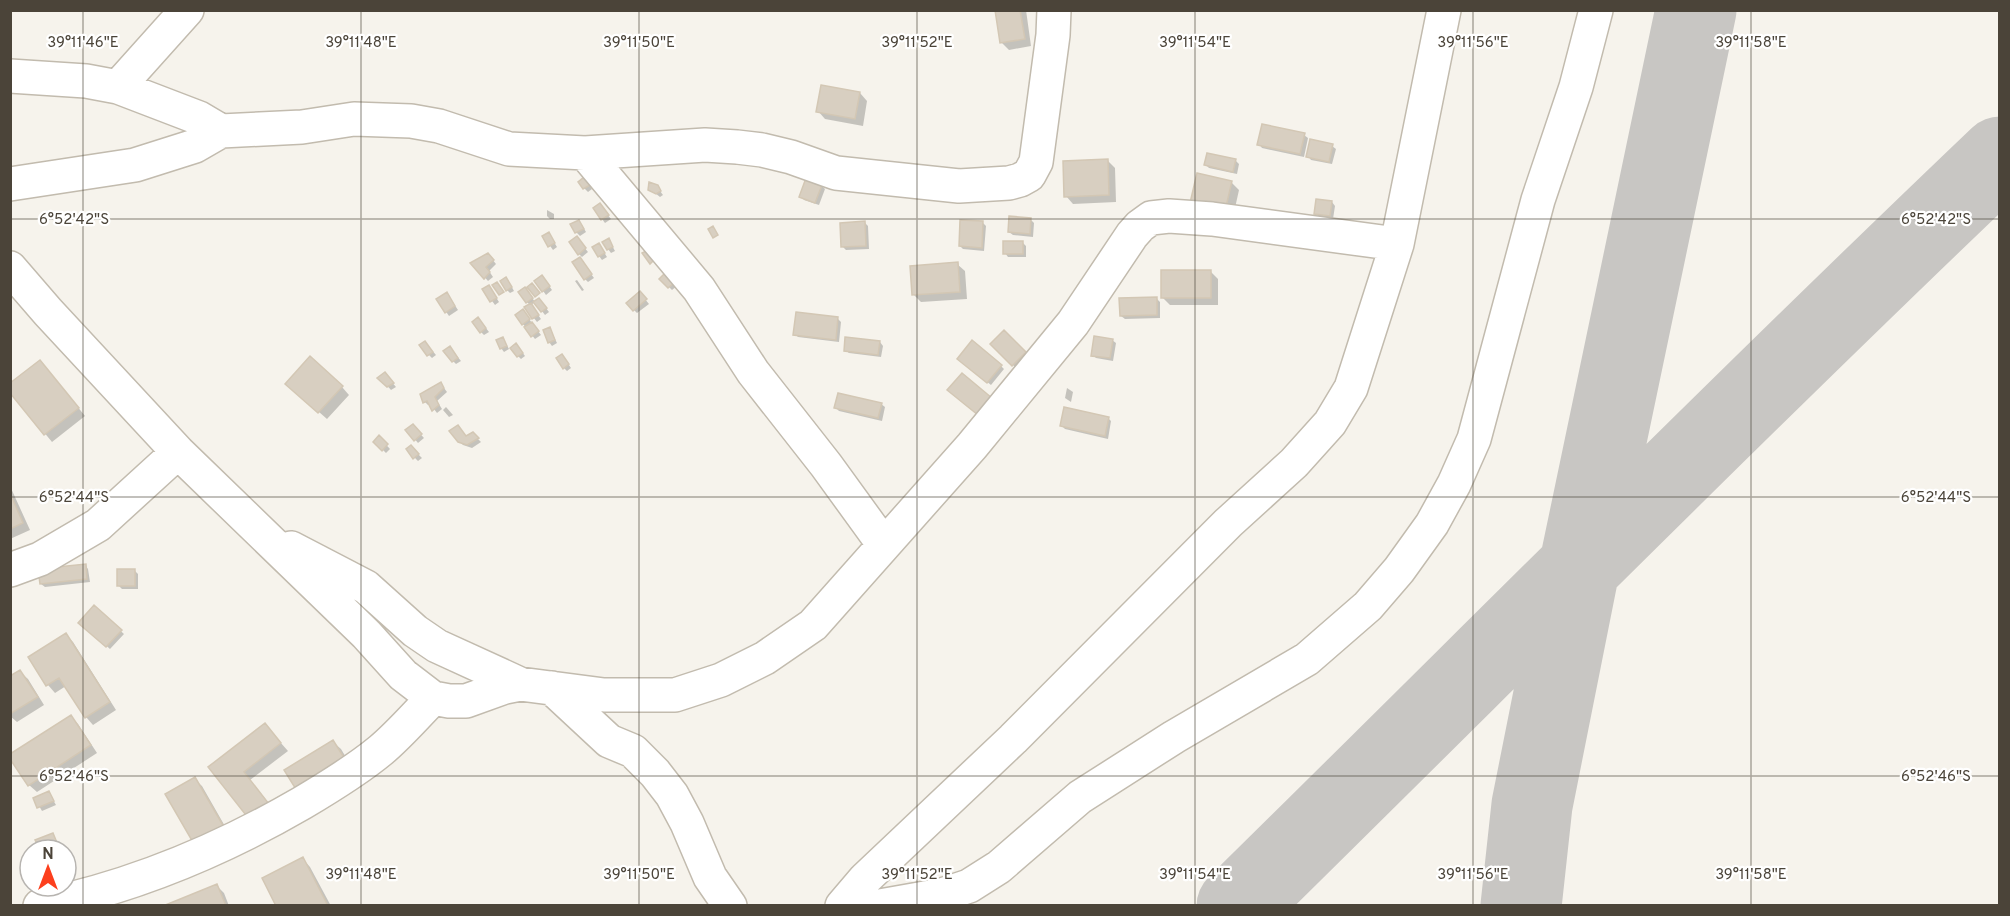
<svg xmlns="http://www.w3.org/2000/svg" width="2010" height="916" font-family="Overpass,sans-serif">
<rect width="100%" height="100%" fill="#f6f3ec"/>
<path fill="#0003" d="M996 10H1026L1031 46 1009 50 1001 42Z
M860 93 867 101 863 126 825 119 818 111Z
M1304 135 1308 138 1304 157 1262 148 1259 144Z
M1332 146 1336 149 1332 164 1311 160 1308 156Z
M1107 160 1115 168 1116 202 1073 204 1066 196Z
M1236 161 1239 164 1237 174 1209 168 1206 165Z
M587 182 592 189 588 192 584 188Z
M1232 183 1239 190 1233 217 1199 210Z
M822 186 825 189 819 205 804 200 801 196Z
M657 187 663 195 660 197 650 189Z
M1332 202 1335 206 1333 219 1319 217 1316 214Z
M603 209 611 219 605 223 602 219Z
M547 210 554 214V219H550L547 216Z
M1030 219 1034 223 1033 237 1013 235 1009 232Z
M864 222 868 226 869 249 846 250 843 247Z
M982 222 986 226 984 251 963 249 960 246Z
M582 225 586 232 580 236 576 232Z
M549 234 557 247 553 250 544 237Z
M609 240 615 251 611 253 608 249Z
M580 242 588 252 582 257 579 254Z
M1023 243 1026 246V257H1008L1005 253Z
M602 249 607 257 602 260 599 256Z
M492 259 496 264 489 271 493 277 488 281 472 263Z
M583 263 594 278 588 282 585 279Z
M957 264 965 271 967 299 921 302 914 295Z
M1210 271 1218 279V305H1170L1163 298Z
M666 274 677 286 672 290 661 279Z
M545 280 552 290 546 295 536 281Z
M577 280 584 290 582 291 575 281Z
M509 282 514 291 510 293 507 290Z
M484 290 492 291 499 302 495 305Z
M528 292 535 302 542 303 549 312 545 315 535 302 531 305 541 319 537 322 526 308 530 305 527 302Z
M640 293 649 304 637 313 634 310Z
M450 298 458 310 449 316 438 300Z
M1157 299 1160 302V318L1125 319 1121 316Z
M526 315 541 335 535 339 523 324Z
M838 319 841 322 839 342 798 337 795 334Z
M482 323 489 332 484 335 481 332Z
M550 329 557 343 552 346 549 342Z
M1004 332 1028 356 1016 368 992 344Z
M503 338 509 349 504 352 501 348Z
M1112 340 1116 343 1113 361 1096 358 1093 355Z
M425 342 436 355 432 358 429 355Z
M880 342 883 346 881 357 849 353 845 350Z
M519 348 525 356 521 359 518 356Z
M453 351 461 361 456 364 453 361Z
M565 359 571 368 567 371 564 368Z
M962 362 1001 366 1004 369 991 385Z
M47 369 85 416 52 442 10 391Z
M385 374 396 387 391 390 380 378Z
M441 384 447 392 437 401 442 409 437 413 430 404 428 405 425 402Z
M342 387 349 395 327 419 295 391Z
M1067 388 1073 392 1071 402 1065 398Z
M881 404 885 407 882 421 839 411 836 408Z
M446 407 453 415 449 417 443 410Z
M1108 418 1111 421 1108 439 1065 429 1062 426Z
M413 426 424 438 418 443 407 430Z
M473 434 481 442 472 448 463 445 459 441Z
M379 437 390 449 386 453 375 442Z
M411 447 422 458 418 461 415 458Z
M10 486 30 530 10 539Z
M85 565 88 569 90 582 45 587 41 584Z
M134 570 138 574V589H122L119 586Z
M94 607 124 634 110 649 80 622Z
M66 635 73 642 116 710 93 725 86 717 66 686 55 693 48 685 30 658Z
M20 672 28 679 44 705 17 722 10 716V678Z
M71 717 78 724 97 753 37 792 29 785Z
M265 725 288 751 250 780 276 812 210 767Z
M333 742 341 749 353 769 286 771Z
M194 779 202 786 234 842 206 857Z
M49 793 56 805 42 811 35 799Z
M10 857 12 858 11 880H10Z
M303 859 310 867 331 906H278Z
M217 886 224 893 229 906H167Z"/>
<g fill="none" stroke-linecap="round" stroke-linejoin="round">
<path stroke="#c8c6c3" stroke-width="81" d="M1237 906C1491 656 1742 403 2000 157
M1521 906 1532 805 1580 564 1696 10"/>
</g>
<path fill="#d8cfc1" stroke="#d3c7b4" stroke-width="1.5" d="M995 10H1020L1025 39 1000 43Z
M821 85 860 92 855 119 816 112Z
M1262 124 1305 133 1300 154 1257 145Z
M1310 139 1333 144 1329 162 1306 157Z
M1207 153 1236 159 1233 172 1204 165Z
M1108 159 1109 195 1064 197 1063 161Z
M1197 173 1232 181 1225 211 1190 203Z
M584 177 590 185 583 189 578 182Z
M806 178 822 185 815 203 799 197Z
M649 182 658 185 661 191 656 194 648 190Z
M1316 199 1332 201 1330 216 1314 214Z
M600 203 609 215 601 220 593 208Z
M1009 216 1031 218 1030 234 1008 232Z
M579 220 584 229 575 233 570 224Z
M960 220 983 221 982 248 959 246Z
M865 221 866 246 841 247 840 223Z
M713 226 718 235 713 238 708 229Z
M549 232 555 243 548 247 542 236Z
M577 236 586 248 578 255 569 242Z
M609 238 613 247 607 250 602 242Z
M1003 241H1023V254H1003Z
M599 243 605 253 598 257 592 247Z
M650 249 656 258 650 264 642 253Z
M488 253 494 260 486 267 490 272 484 279 470 263Z
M580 257 592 274 584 280 572 262Z
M958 262 960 292 912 295 910 266Z
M1161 270H1211V298H1161Z
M666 272 675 282 668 288 659 279Z
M542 275 550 286 542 292 534 281Z
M506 277 512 287 506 291 500 281Z
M497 282 504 292 499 295 492 285Z
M532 283 540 293 535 297 527 287Z
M489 285 497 298 490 302 482 289Z
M525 287 533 298 526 303 518 292Z
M640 291 647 299 633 311 626 303Z
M447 292 455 306 445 313 436 299Z
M1157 297V315L1120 316 1119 298Z
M539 298 547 308 541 312 533 302Z
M531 303 539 315 532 319 524 307Z
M523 309 530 319 522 325 515 315Z
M796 312 838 317 836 340 793 335Z
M478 317 486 328 480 333 472 322Z
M532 322 539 331 531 337 524 327Z
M550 327 555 340 548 343 543 330Z
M1004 330 1026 352 1012 366 990 344Z
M1094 336 1113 339 1110 358 1091 356Z
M503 337 507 346 500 349 496 340Z
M845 337 880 341 878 355 844 351Z
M972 340 1002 365 987 383 957 359Z
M425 341 433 352 427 356 419 345Z
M516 343 523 353 517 357 510 348Z
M450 346 458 358 452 362 443 351Z
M562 354 569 364 563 369 556 358Z
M310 356 343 386 318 413 285 384Z
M40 360 79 408 44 435 10 393V383Z
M385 372 394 383 387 387 377 378Z
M962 373 992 398 978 415 947 390Z
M441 382 444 388 435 397 439 405 432 411 427 401 423 403 420 394Z
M838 393 882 403 878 418 834 408Z
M1064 407 1109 417 1105 436 1060 426Z
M413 424 422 434 414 441 405 430Z
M458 425 466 436 473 432 479 438 467 445 458 442 449 431Z
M379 435 388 444 382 451 373 442Z
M411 445 419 454 413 459 406 449Z
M10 493 23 523 10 529Z
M86 564 87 579 40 584 38 569Z
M117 569H135V586H117Z
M94 605 122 630 106 647 78 623Z
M66 633 110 702 85 718 59 678 46 686 28 657Z
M20 670 38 697 10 714V676Z
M71 715 91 745 28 786 10 759V754Z
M265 723 281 743 244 772 269 804 249 819 208 767Z
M333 740 346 761 297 791 284 770Z
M195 777 228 834 198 851 165 794Z
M49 791 54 801 37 808 33 798Z
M53 833 60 850H40L35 840Z
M303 857 328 906H276L262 878Z
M217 884 226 906H163Z"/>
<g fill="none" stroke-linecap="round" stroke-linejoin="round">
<g stroke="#c2bbae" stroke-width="36">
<path id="minor" d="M10 76 86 81 118 87 199 118 221 131 302 127 354 119 411 121 439 126 509 149 585 153 705 145 737 147 762 150 791 157 836 173 959 186 1009 183 1020 180 1029 175 1036 162 1053 35 1054 10
M118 87 187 10
M585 153 699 289 753 372 826 465 884 545
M10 184 135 165 195 146 221 131
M10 268 48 312 178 452 366 634 403 675 433 698 449 701H466L505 687 520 684 604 695H675L721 680 765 658 813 625 972 446 1073 323 1132 235 1140 226 1151 218 1169 216 1212 219 1397 244
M291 548 366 587 415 631 437 646 520 684
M10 570 40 559 98 525 178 452
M552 688 609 741 633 751 655 773 672 795 687 823 710 877 730 906
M40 906C132 887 221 850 302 803 329 787 357 770 381 750 400 734 416 715 433 698
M842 906 865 879 1013 739 1228 523 1294 463 1330 423 1351 388 1397 244 1444 10
M880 906 942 895 969 886 999 867 1080 797 1174 737 1307 659 1368 606 1399 570 1432 524 1454 484 1474 439 1538 200 1576 87 1596 10"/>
</g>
<use href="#minor" stroke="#fff" stroke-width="33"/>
</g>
<path fill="none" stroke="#4b4439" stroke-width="1.5" stroke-opacity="0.45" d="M83 10V906M361 10V906M639 10V906M917 10V906M1195 10V906M1473 10V906M1751 10V906M10 219H2000M10 497H2000M10 776H2000"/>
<g font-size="15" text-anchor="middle" fill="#4b4439" stroke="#fff" stroke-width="4.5" stroke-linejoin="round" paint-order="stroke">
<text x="83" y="47">39°11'46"E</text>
<text x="361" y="47">39°11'48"E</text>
<text x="639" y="47">39°11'50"E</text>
<text x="917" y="47">39°11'52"E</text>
<text x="1195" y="47">39°11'54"E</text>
<text x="1473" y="47">39°11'56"E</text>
<text x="1751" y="47">39°11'58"E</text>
<text x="74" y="224">6°52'42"S</text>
<text x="1936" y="224">6°52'42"S</text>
<text x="74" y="502">6°52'44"S</text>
<text x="1936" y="502">6°52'44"S</text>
<text x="74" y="781">6°52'46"S</text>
<text x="1936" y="781">6°52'46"S</text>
<text x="361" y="879">39°11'48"E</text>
<text x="639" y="879">39°11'50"E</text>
<text x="917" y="879">39°11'52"E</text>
<text x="1195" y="879">39°11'54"E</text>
<text x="1473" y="879">39°11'56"E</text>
<text x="1751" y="879">39°11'58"E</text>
</g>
<rect width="2010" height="916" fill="none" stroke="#4b4439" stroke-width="24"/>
<g transform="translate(48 868)"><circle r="28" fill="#ffffff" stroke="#b7b4b0" stroke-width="1.5"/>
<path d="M0-4.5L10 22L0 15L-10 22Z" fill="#fc3f1d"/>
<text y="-9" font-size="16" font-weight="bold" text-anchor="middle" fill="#4b4439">N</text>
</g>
</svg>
